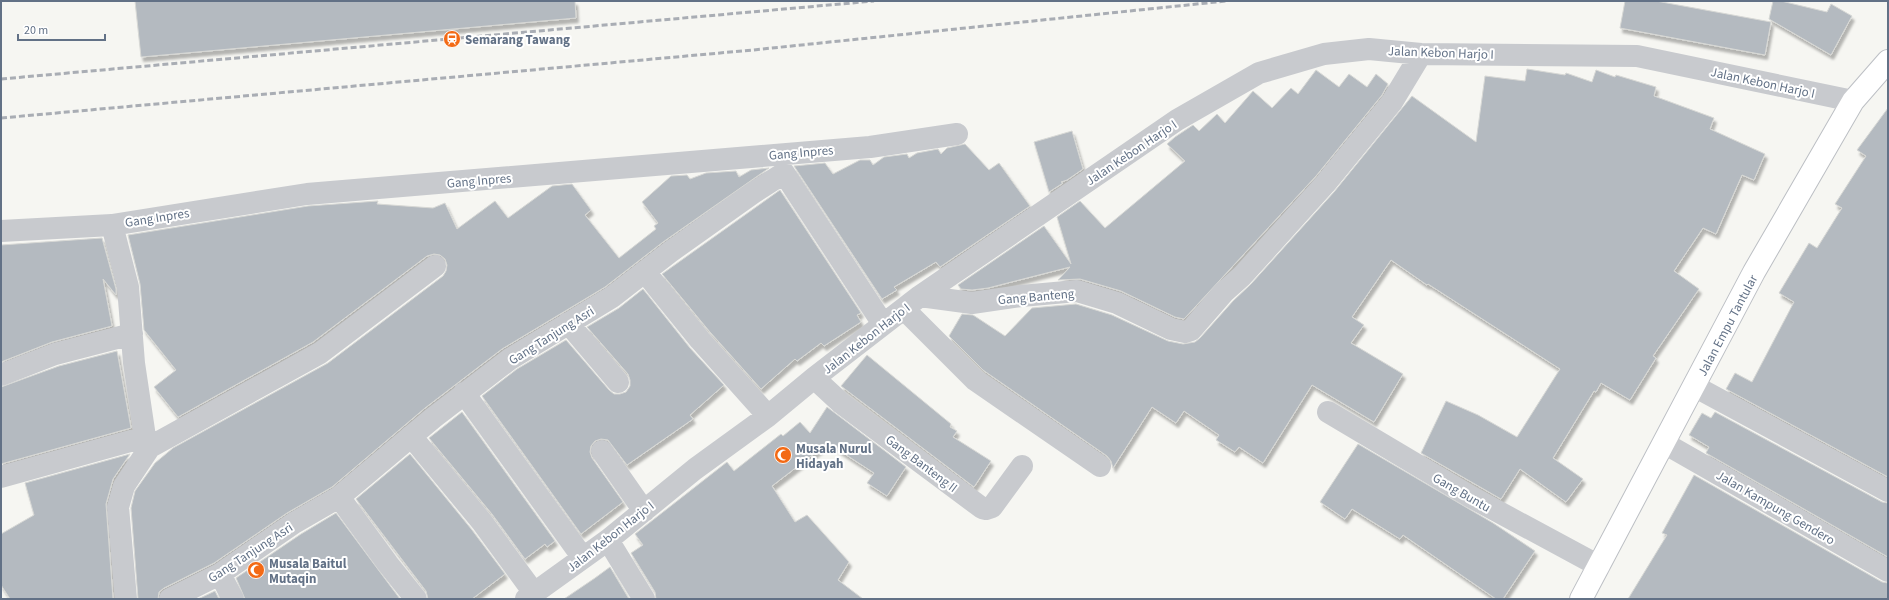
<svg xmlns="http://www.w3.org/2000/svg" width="1889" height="600" font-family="'Source Sans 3',sans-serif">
<defs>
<filter id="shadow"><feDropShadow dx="2.5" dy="4.5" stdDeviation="1" flood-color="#0004"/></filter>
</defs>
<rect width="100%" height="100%" fill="#f6f6f2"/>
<path fill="#b4bac0" stroke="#d7d8d5" filter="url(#shadow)" d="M135 1H575L576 18 141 57Z
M1625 1H1656L1771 22 1765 55 1620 28Z
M1773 1H1781L1827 12 1831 4 1852 16 1831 55 1769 19Z
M1527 69 1565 75 1566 73 1592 82 1596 70 1615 77 1616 75 1656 87 1654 96 1714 118 1710 129 1765 154 1754 180 1742 175 1716 234 1703 228 1674 271 1699 289 1653 356 1656 358 1630 400 1601 383 1596 392 1594 391 1553 458 1583 479 1566 502 1520 469 1501 499 1421 453 1446 401 1478 415 1517 437 1560 369 1428 284 1427 285 1391 260 1352 317 1364 325 1351 343 1403 374 1374 422 1312 385 1263 463 1239 447 1235 452 1216 440 1219 435 1184 411 1176 423 1152 407 1113 468 1111 461 1107 456 983 370 949 336 962 314 973 315 1005 336 1032 308 1076 304 1112 315 1168 341 1183 344 1195 342 1200 338 1233 301 1251 284 1334 192 1412 96 1476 142 1485 76 1525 81Z
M1316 70 1339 87 1349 74 1367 87 1376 74 1388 84 1382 95 1316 176 1184 319 1175 317 1121 291 1080 279 1058 280 1070 267 988 288 972 290 961 289 958 285 1044 226 1071 264 1057 217 1080 201 1105 228 1185 161 1167 144 1175 137 1193 125 1199 131 1217 114 1225 123 1253 91 1272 108 1291 88 1298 94Z
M1888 108V477L1726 389 1735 373 1752 382 1794 302 1779 293 1809 243 1817 248 1842 208 1835 204 1866 156 1857 150Z
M1072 131 1083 169 1067 180 1061 182 1063 183 1049 192 1034 142Z
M965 144 989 170 999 163 1030 206 940 267 936 262 894 287 897 290 882 299 794 166 825 163 833 174 860 160H870L873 165 884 157 907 154 909 158 917 153 938 149 941 154 947 148Z
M769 168 663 242 605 287 502 349 425 408 332 487 287 513 214 563 164 588 159 592 158 599H138L131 508 135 491 155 463 173 448 328 363 443 276 446 271 447 265 445 259 440 255 434 254 427 256 313 342 178 417 154 387 176 370 144 330 140 284 128 235 308 206 378 201 377 204 433 208 445 203 457 229 495 201 508 218 552 186 572 184 591 210 585 215 619 258 656 229 654 226 658 223 642 202 671 176 687 175 690 179 706 173 736 171 739 177 751 170Z
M780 190 861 313 857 315 861 322 824 346 821 343 797 361 795 359 761 389 710 332 662 274Z
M102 238 116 289V295L103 279 112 326 52 342 1 362V245Z
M643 289 690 348 724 385 690 415 693 419 627 465 608 440 601 439 595 441 591 446 590 452 592 458 623 502 581 534 482 396 517 369 566 340 609 390 614 394H620L626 392 630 386V380L628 374 587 327 619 308Z
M117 351 131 428 1 464V387L59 366Z
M867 355 951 424 950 427 957 431 953 437 991 461 974 487 841 386Z
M827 407 906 467 887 496 867 483 874 473 828 443 772 486 795 522 807 515 849 562 838 580 863 599H656L655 592 631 553 643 545 635 534 727 462 734 471 781 434 783 436 800 422 810 433Z
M462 412 555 541 547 547 545 544 525 559 492 514 429 438Z
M1715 412 1882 502 1888 503V557L1706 453 1709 447 1689 435 1702 413 1711 418Z
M1358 444 1493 523 1535 551 1503 599H1496L1403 535 1400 539 1352 509 1345 519 1320 502Z
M130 454 113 479 106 504 113 599H10L1 585V534L34 515 25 483Z
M410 454 472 530 505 574 472 599H428L426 591 356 499Z
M1694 475 1882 582 1888 583V599H1628L1667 535 1662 533Z
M336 513 400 599H245L236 578 301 534Z
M610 567 629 599H564L595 578Z
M215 591 219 599H198Z"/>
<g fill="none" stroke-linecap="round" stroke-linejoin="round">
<g stroke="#bcbfc4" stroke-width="24">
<path id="secondary" d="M1581 599 1754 272 1853 101 1888 61"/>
</g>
<path stroke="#c8cace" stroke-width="22" d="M112 225 128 287 134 363 145 437 150 447 320 353 435 266
M1 231 112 225 307 194 870 147 957 134
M645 272 700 340 768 416
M920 296 972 303 1021 296 1077 291 1117 303 1171 329 1185 332 1191 330 1224 292 1242 276 1325 184 1392 102 1421 54
M904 309 975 380 1100 466
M568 323 618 382
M1 375 55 354 132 334
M814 378 841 403 982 508 986 509 992 507 1022 466
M1694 386 1888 491
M464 393 583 558
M1328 412 1471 497 1599 566
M411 436 482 522 534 593
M1664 443 1888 571
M602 451 644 511
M1 477 145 437
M339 497 388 564 416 599
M608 540 644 599
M220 574 233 599
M126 599 118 507 124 486 150 447
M170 599 220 574 294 523 339 497 433 418 510 359 612 297 670 252 753 193 784 173 883 324
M526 599 608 540 695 469 768 416 814 378 920 296 1177 120 1259 73 1324 54 1369 49 1421 54 1637 56 1853 101"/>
<use href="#secondary" stroke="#fff" stroke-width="22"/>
<path stroke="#a9adb4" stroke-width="3" stroke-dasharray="6 3" stroke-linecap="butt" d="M1 79 874 1
M1 118 753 50 1226 1"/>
</g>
<defs>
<g id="station-disc" transform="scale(0.9)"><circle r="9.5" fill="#f36a15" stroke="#fff"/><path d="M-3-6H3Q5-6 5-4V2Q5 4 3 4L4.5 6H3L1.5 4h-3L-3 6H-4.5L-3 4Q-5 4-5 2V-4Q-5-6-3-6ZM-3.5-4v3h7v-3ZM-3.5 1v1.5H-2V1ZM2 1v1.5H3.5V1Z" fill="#fff"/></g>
<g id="mosque-disc" transform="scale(0.9)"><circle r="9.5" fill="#f36a15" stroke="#fff"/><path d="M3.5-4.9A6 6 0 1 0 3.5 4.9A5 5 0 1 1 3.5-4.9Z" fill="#fff"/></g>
</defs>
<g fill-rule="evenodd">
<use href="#station-disc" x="452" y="39"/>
<use href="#mosque-disc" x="783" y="455"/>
<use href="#mosque-disc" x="256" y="570"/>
</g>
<g text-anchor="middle" stroke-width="4" stroke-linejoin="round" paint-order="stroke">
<g font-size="13" font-weight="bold" fill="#627186" stroke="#fff" text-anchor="start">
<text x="465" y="44">Semarang Tawang</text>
<text x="796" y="453">Musala Nurul<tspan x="796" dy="15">Hidayah</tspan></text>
<text x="269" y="568">Musala Baitul<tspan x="269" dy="15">Mutaqin</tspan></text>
</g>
<g font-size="13" fill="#627186" stroke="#fff">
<text transform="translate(1441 52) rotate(2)" y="5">Jalan Kebon Harjo I</text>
<text transform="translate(1763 82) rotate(12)" y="5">Jalan Kebon Harjo I</text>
<text transform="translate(801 152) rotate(-5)" y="5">Gang Inpres</text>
<text transform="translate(1131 152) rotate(-34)" y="5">Jalan Kebon Harjo I</text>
<text transform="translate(479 180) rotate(-5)" y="5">Gang Inpres</text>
<text transform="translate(157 217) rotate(-9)" y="5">Gang Inpres</text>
<text transform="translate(1036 296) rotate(-5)" y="5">Gang Banteng</text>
<text transform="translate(1727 325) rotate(-62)" y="5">Jalan Empu Tantular</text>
<text transform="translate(551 335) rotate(-32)" y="5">Gang Tanjung Asri</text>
<text transform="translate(866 338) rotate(-38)" y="5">Jalan Kebon Harjo I</text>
<text transform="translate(922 463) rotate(37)" y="5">Gang Banteng II</text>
<text transform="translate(1462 492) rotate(30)" y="5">Gang Buntu</text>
<text transform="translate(1776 507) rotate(30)" y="5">Jalan Kampung Gendero</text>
<text transform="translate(610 536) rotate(-38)" y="5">Jalan Kebon Harjo I</text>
<text transform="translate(250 552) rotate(-33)" y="5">Gang Tanjung Asri</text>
</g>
</g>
<rect width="1889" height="600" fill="none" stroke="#627186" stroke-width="4"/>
<path d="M18 34v6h87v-6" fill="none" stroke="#627186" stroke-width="2"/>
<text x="24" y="34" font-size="12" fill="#627186" stroke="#ffffff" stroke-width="3" paint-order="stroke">20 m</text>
</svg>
